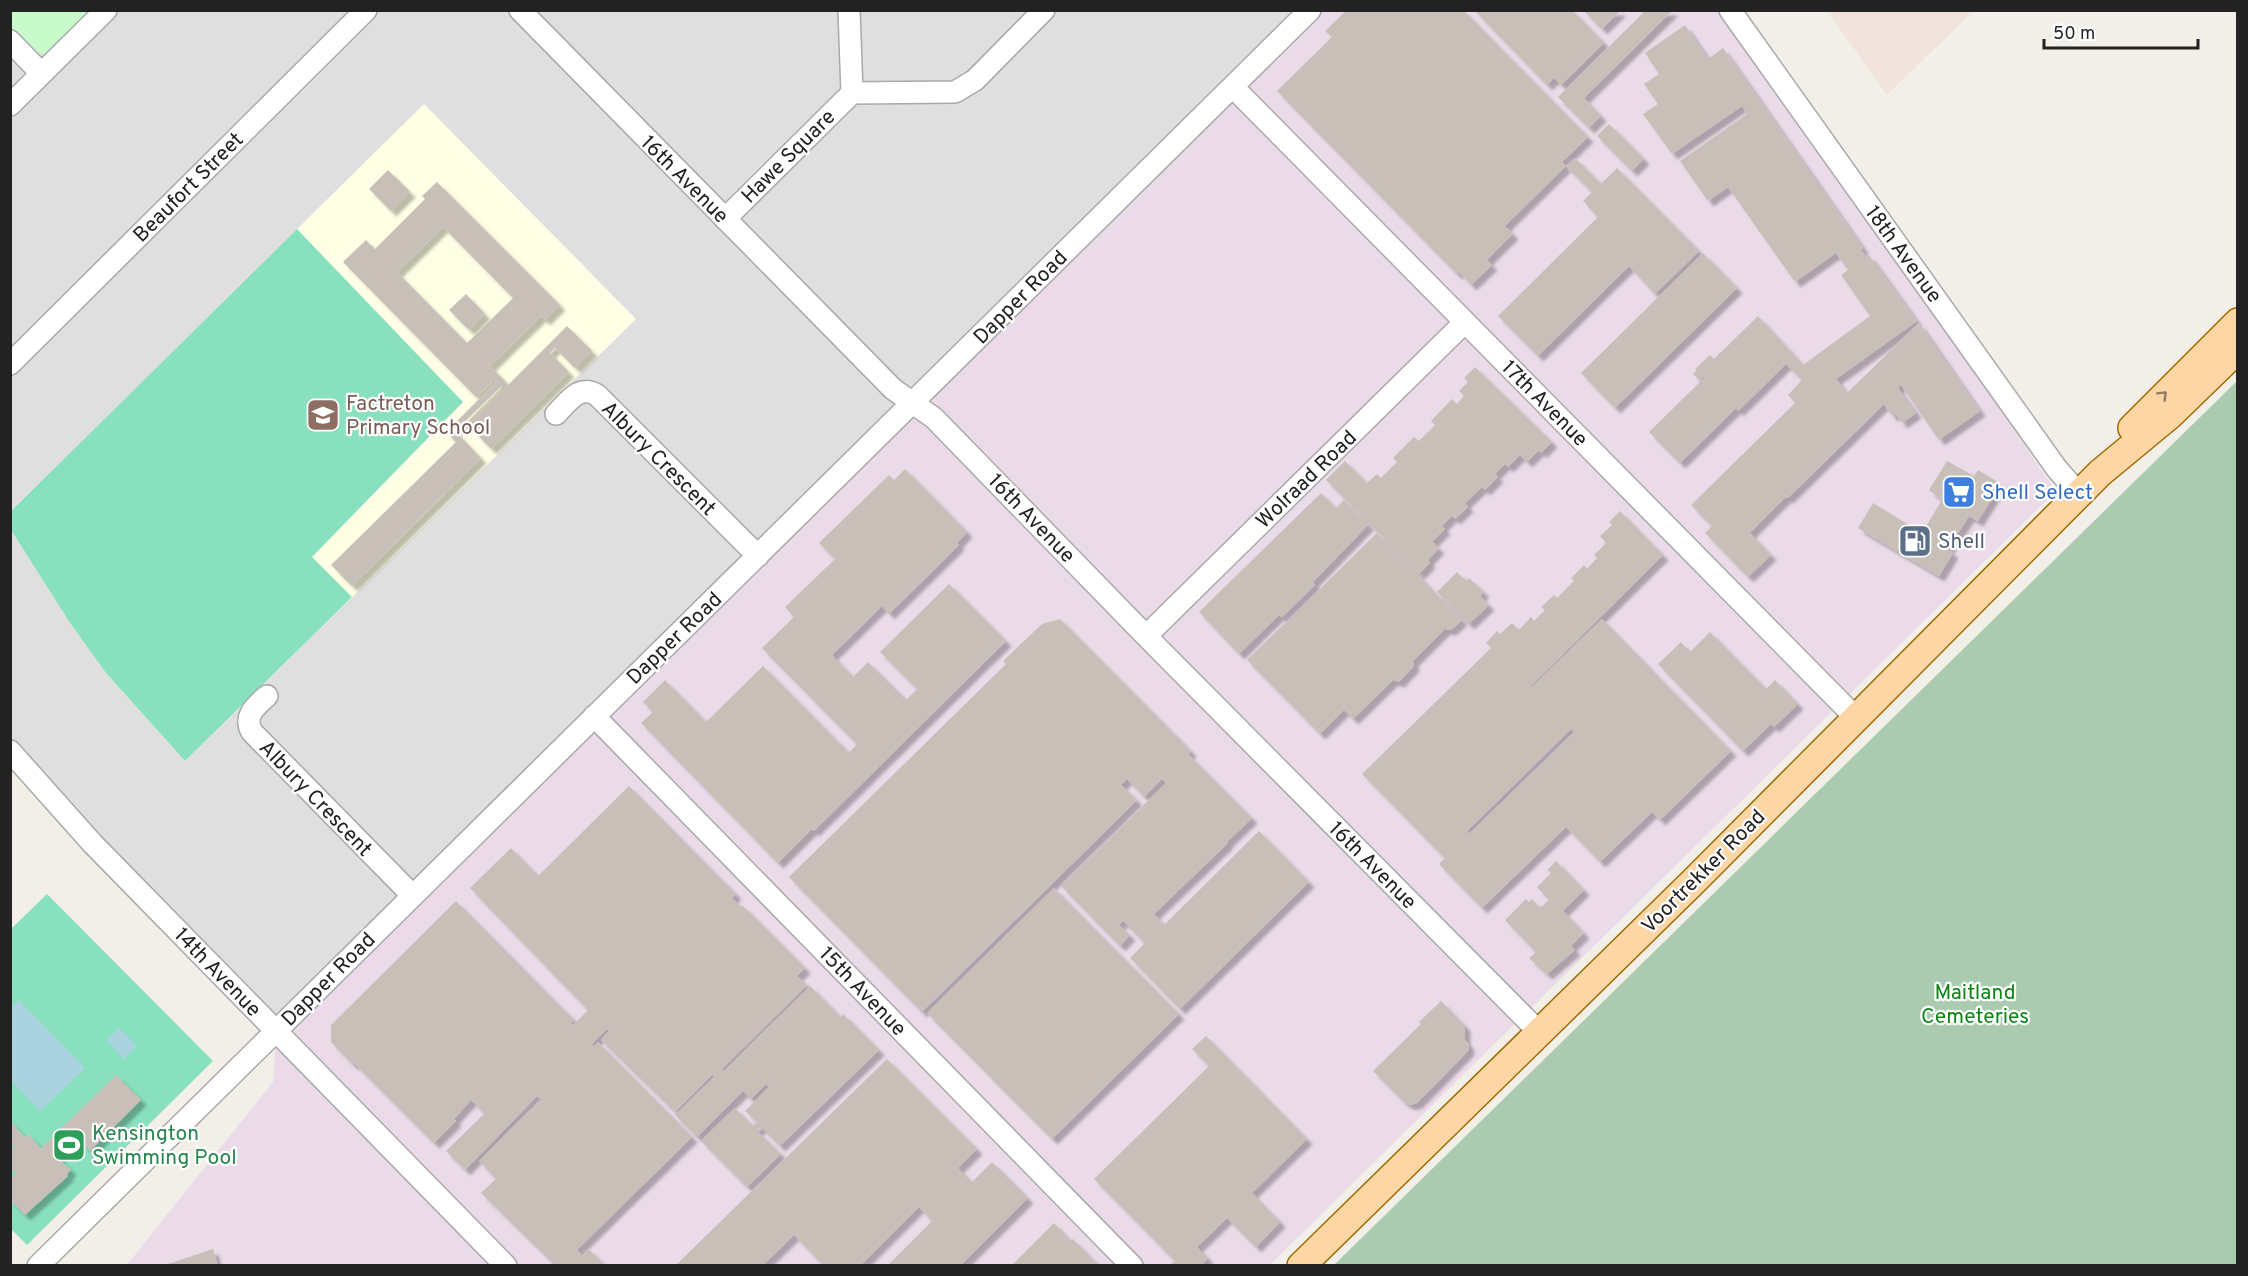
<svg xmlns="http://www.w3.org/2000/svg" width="2248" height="1276" font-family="Overpass,sans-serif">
<defs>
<filter id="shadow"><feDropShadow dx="5.5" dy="5.5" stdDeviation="1.5" flood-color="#0004"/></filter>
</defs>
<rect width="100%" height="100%" fill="#f2efe9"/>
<path fill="#e0dfdf" d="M10 11H1310L276 1031 11 751Z"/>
<path fill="#ebdbe8" d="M1310 11H1725L2056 491 1270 1265 126 1266 273 1082 276 1031Z"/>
<path fill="#ffffe5" d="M424 104 636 319 185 761 106 673 70 623 11 530V511Z"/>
<path fill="#f3e3dd" d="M1827 11H1973L1887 95Z"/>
<path fill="#aacbaf" d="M2237 381V1265H1334Z"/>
<path fill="#c8facc" d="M10 11H96L51 53C34 57 23 42 11 32Z"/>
<path fill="#88e0be" d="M297 229 463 402 312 557 352 597 185 761 106 673 70 623 11 530V511Z
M47 894 213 1061 27 1245 11 1229V929Z"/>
<path fill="#aad3df" d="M19 1000 85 1068 40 1111 11 1081V1008Z
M119 1028 137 1046 124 1059 106 1040Z"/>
<path fill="#c7bfb8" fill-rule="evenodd" filter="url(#shadow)" d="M1347 10H1463L1588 137 1562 162 1566 166 1505 226 1513 234 1487 260 1492 265 1471 285 1459 272 1457 274 1277 91 1332 37 1325 31Z
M1474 10H1572L1604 43 1561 85 1554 78 1547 85Z
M1583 10H1621L1602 29Z
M1646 10H1673L1584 98 1601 116 1589 128 1558 97Z
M1685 25 1708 59 1723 48 1863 248 1861 250 1866 257 1869 255 1917 321 1836 379 1847 393 1919 323 1980 411 1939 440 1901 385 1898 388 1916 413 1902 423 1896 414 1892 416 1884 404 1788 498 1786 497 1750 533 1771 555 1748 577 1705 533 1712 526 1691 505 1795 403 1788 395 1802 380 1786 364 1738 411 1736 408 1680 463 1649 432 1705 377 1704 376 1699 380 1693 374 1697 370 1695 369 1710 355 1714 359 1758 316 1803 365 1870 316 1841 275 1848 270 1836 253 1795 282 1728 187 1708 201 1680 161 1747 114 1742 106 1672 154 1643 114 1658 104 1644 84 1659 74 1645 53Z
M1609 124 1644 159 1632 171 1597 136Z
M1575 158 1601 184 1617 168 1699 251 1655 294 1629 266 1538 356 1498 316 1598 217 1583 201 1592 192 1566 166Z
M388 170 410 192 391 211 369 189Z
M437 182 560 305 545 320 541 316 490 366 506 382 455 431 481 458 352 586 331 565 456 442 446 432 496 382 494 380 476 397 343 262 366 240 375 249 425 199 422 196ZM443 227 513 298 467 343 397 272Z
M1703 253 1737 288 1615 408 1581 373Z
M466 294 485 314 469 330 449 310Z
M567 326 592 351 575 368 555 348 550 353 569 372 491 449 468 425Z
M1475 367 1552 442 1541 453 1539 450 1527 462 1520 455 1508 467 1505 464 1495 474 1498 477 1485 490 1482 487 1465 503 1468 507 1455 519 1452 516 1442 526 1445 529 1432 542 1439 548 1428 560 1430 563 1419 574 1326 480 1345 461 1367 483 1377 474 1381 478 1397 462 1393 458 1414 437 1419 441 1435 425 1431 421 1452 399 1457 404 1464 396 1459 391 1468 382 1464 378Z
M1947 461 1974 476 1978 470 2001 484 1978 521 1969 516 1948 549 1953 553 1939 576 1858 528 1873 503 1922 533 1942 500 1929 490Z
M905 469 967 532 957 543 959 545 889 614 882 606 832 655 853 677 868 662 906 700 917 689 880 652 949 584 1006 641 814 831 812 829 778 863 641 723 653 712 643 702 665 680 706 722 763 666 849 753 857 744 762 648 794 617 785 607 835 559 819 543 889 475 894 480Z
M1321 493 1336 508 1344 500 1368 525 1313 582 1315 585 1282 617 1279 615 1239 654 1199 612Z
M1620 511 1663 555 1530 687 1531 688 1602 619 1731 751 1660 820 1652 812 1600 862 1566 827 1482 908 1439 864 1445 858 1362 774 1491 648 1486 643 1497 631 1500 634 1512 623 1519 630 1531 617 1534 621 1545 610 1541 607 1554 595 1557 598 1574 581 1571 578 1584 565 1587 569 1597 558 1594 555 1606 543 1600 536 1612 525 1609 522ZM1571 729 1574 732 1469 834 1467 831Z
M1377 533 1462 620 1451 630 1445 629 1413 661 1414 666 1399 682 1393 680 1353 719 1344 710 1320 734 1247 660Z
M1457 572 1466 581 1469 578 1484 592 1480 596 1489 605 1469 624 1437 592Z
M1060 619 1191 751 1188 754 1252 818 1227 842 1228 843 1154 914 1164 925 1259 831 1309 882 1180 1009 1130 958 1145 943 1123 921 1119 925 1130 935 1120 946 1061 886 1166 783 1162 779 1144 797 1127 779 1121 785 1137 800 922 1012 789 877 1006 664 1003 661 1042 624Z
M1710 632 1766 689 1775 680 1798 704 1774 727 1771 724 1743 751 1658 664 1681 642 1690 652Z
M629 786 736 894 732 898 741 907 743 906 805 968 797 976 807 985 722 1069 724 1071 810 986 841 1017 843 1014 879 1050 780 1146 761 1127 757 1131 781 1154 747 1187 701 1141 735 1108 753 1126 757 1122 745 1111 769 1087 766 1084 751 1099 743 1091 697 1137 675 1115 714 1077 712 1075 675 1112 601 1040 609 1031 607 1029 592 1044 594 1047 598 1042 692 1137 577 1250 583 1256 589 1249 605 1266H556L481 1193 496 1179 479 1161 541 1099 537 1096 465 1170 446 1151 485 1113 471 1100 454 1119 456 1121 434 1143 354 1063 353 1065 331 1042V1025L456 901 574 1020 571 1023 573 1025 588 1010 470 888 511 848 538 876Z
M1556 861 1584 890 1563 911 1584 933 1571 946 1575 950 1547 974 1529 958 1536 952 1505 920 1526 899 1529 902 1532 899 1540 908 1549 900 1537 887 1551 873 1547 870Z
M1054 888 1179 1014 1052 1139 927 1013Z
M1441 1001 1465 1026V1040L1468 1043 1469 1050 1417 1103 1410 1105 1403 1101 1373 1071 1421 1024 1419 1022Z
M1206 1036 1307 1139 1252 1193 1280 1222 1256 1247 1227 1218 1197 1247 1208 1258 1201 1266H1173L1171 1264 1175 1261 1094 1179 1209 1066 1192 1049Z
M887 1059 977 1149 958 1168 972 1182 992 1162 1028 1198 960 1266H887L932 1221 919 1207 860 1266H824L794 1235 762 1266H675Z
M116 1075 141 1100 90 1151 78 1138 58 1158 71 1170 67 1174 68 1176 25 1215 10 1200V1179L16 1173 10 1168V1151L15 1147 10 1143V1121L25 1137 28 1134 41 1148Z
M1054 1223 1071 1241 1073 1239 1099 1266H1011Z
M213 1249 218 1266H165V1265Z"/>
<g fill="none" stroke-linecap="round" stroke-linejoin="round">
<g stroke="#a9a9a9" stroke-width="24">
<path id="minor" d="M520 10 893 389 934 418 1146 636 1539 1032
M849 10 852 93
M1730 10 2057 469 2080 495
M10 41 41 73
M1233 87 1857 719
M10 105 106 10
M725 219 852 93 955 92 975 80 1044 10
M10 364 366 10
M556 414C568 402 579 384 597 395L758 556
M1146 636 1465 322
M267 696C255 707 243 716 252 732L412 895
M594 716 1132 1266
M10 751 92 843 506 1266
M38 1266 1310 10"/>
</g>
<g stroke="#a06b00" stroke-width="30">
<path id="major" d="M2132 428 2238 322
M1301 1266 1694 881 2100 473 2170 415 2238 349"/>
</g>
<use href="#minor" stroke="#fff" stroke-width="21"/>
<use href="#major" stroke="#fcd6a4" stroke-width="27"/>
</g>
<defs><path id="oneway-chevron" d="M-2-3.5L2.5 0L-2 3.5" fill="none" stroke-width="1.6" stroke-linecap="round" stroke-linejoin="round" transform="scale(1.5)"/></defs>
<use stroke="#8f7c63" href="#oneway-chevron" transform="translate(2163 395) rotate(-45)"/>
<defs>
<g id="school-square" transform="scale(1.725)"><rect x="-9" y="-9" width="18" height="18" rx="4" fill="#8d6e63" stroke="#fff"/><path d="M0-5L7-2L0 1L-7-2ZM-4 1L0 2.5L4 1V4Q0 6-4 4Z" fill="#fff"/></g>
<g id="supermarket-square" transform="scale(1.725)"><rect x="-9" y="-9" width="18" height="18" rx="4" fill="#3f7fe0" stroke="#fff"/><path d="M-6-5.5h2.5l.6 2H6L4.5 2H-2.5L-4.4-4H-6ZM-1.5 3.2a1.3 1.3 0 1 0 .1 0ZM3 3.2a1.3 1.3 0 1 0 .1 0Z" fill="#fff"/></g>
<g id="fuel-square" transform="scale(1.725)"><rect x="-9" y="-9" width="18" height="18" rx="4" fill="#5c6f8a" stroke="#fff"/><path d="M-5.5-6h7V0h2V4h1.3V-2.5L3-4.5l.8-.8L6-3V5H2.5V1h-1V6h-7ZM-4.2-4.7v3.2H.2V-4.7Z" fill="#fff"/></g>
<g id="stadium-square" transform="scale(1.725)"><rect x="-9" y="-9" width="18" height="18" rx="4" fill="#2e9e5b" stroke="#fff"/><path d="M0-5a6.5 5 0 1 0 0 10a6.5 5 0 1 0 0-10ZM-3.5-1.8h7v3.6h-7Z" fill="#fff"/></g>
</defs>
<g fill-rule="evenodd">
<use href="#school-square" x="323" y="415"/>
<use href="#supermarket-square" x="1959" y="492"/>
<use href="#fuel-square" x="1915" y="541"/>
<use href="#stadium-square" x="69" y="1145"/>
</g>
<g text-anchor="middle" stroke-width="4.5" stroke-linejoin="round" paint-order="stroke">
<g font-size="21" fill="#222" stroke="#fff">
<text transform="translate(788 156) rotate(-45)" y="7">Hawe Square</text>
<text transform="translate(685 179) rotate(45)" y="7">16th Avenue</text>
<text transform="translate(188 187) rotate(-45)" y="7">Beaufort Street</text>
<text transform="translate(1904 254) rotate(54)" y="7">18th Avenue</text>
<text transform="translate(1020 297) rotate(-45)" y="7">Dapper Road</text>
<text transform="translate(1545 403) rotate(45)" y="7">17th Avenue</text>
<text transform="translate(659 458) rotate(45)" y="7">Albury Crescent</text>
<text transform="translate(1306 479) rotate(-44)" y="7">Wolraad Road</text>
<text transform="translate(1032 518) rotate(46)" y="7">16th Avenue</text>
<text transform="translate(674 638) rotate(-44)" y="7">Dapper Road</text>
<text transform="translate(316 798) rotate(46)" y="7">Albury Crescent</text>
<text transform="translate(1373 865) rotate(45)" y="7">16th Avenue</text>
<text transform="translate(1703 871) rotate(-45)" y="7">Voortrekker Road</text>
<text transform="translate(218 972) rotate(46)" y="7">14th Avenue</text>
<text transform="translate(328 979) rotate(-45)" y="7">Dapper Road</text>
<text transform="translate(863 991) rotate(46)" y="7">15th Avenue</text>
</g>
<g font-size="21" fill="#785e54" stroke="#fff" text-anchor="start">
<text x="346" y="410">Factreton<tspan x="346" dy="24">Primary School</tspan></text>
</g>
<g font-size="21" fill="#366cbe" stroke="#fff" text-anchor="start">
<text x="1982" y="499">Shell Select</text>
</g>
<g font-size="21" fill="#4e5e75" stroke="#fff" text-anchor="start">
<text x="1938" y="548">Shell</text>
</g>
<g font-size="21" fill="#0c8416" stroke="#fff">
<text x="1975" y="999">Maitland<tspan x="1975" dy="24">Cemeteries</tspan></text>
</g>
<g font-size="21" fill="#27864d" stroke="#fff" text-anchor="start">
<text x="92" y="1140">Kensington<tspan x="92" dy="24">Swimming Pool</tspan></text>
</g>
</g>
<rect width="2248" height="1276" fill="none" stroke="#222222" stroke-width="24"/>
<path d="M2044 39v9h154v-9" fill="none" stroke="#222222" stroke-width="3"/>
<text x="2053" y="39" font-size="18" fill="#222222" stroke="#ffffff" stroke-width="4.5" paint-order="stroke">50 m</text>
</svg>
